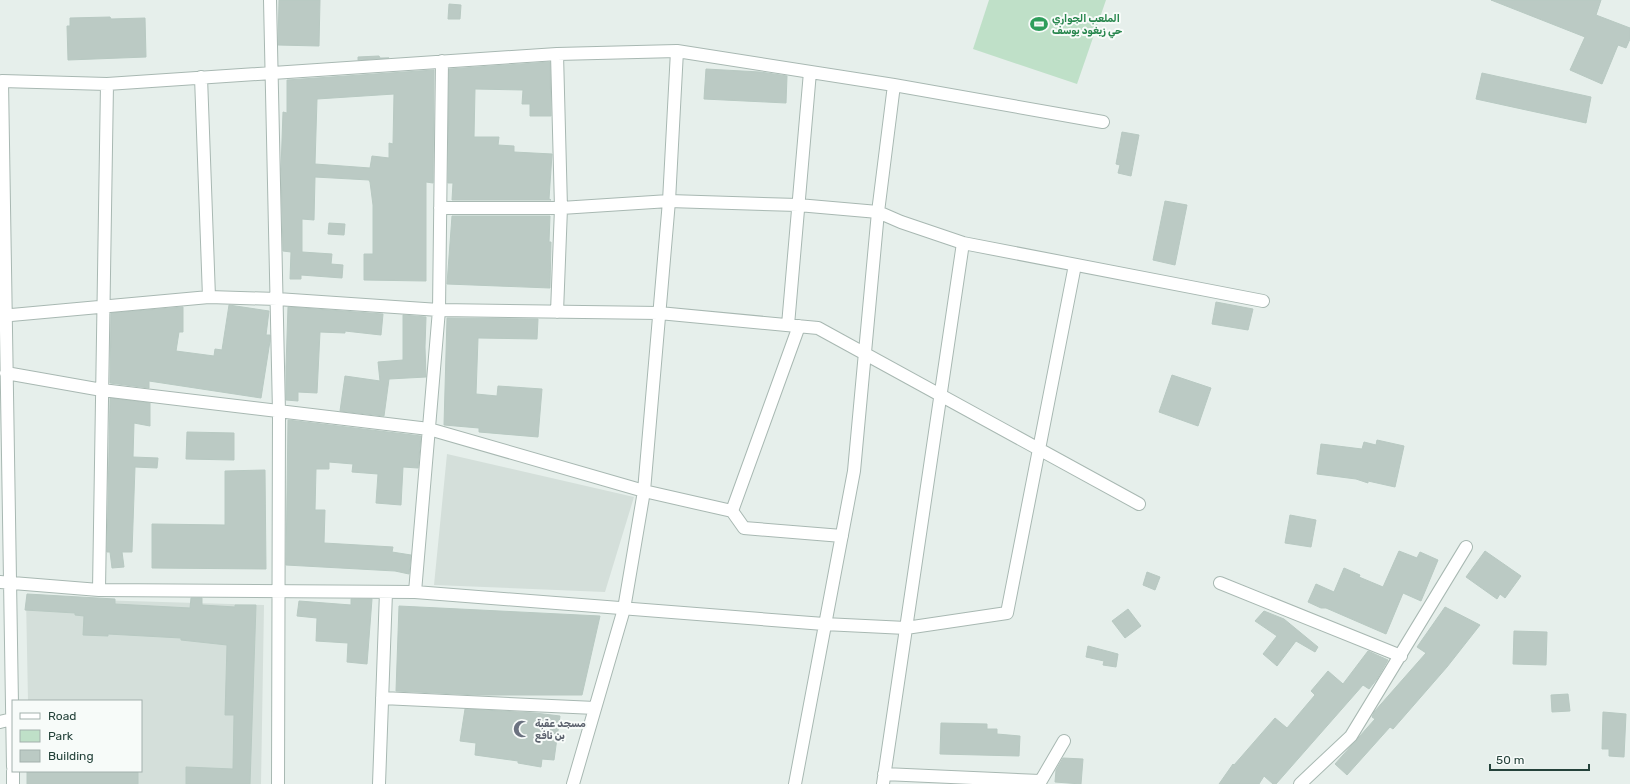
<svg xmlns="http://www.w3.org/2000/svg" width="1630" height="784" font-family="Rubik,'Noto Sans Arabic',sans-serif">
<rect width="100%" height="100%" fill="#e6efeb"/>
<path fill="#d4dfda" d="M447 454 634 497 605 592 434 585Z
M26 598 264 605 261 784H29V771H141V701H28Z"/>
<path fill="#bfe0c8" d="M989 0H1106L1077 84 973 49Z"/>
<path fill="#bbcac4" stroke="#b8c9c2" fill-rule="evenodd" d="M279 0H320L319 46 278 45Z
M1491 0H1601L1596 15 1630 28V39L1626 48 1618 45 1602 84 1570 70 1585 37Z
M449 4 461 5 460 19H448Z
M110 17 111 19 145 18 146 57 68 60 67 26H70V18Z
M379 56 380 58H389L358 60V57Z
M550 62 551 116H530V104H522L523 90 475 89 474 137H499L498 145 514 146V152L552 154 549 199 551 200H452L453 183H448L449 69Z
M706 69 760 72 787 76 786 103 704 99Z
M434 70 433 183 426 182V281L364 280V254H373V205L370 182 369 180 315 177 314 220 302 219V252L332 254 331 264 343 265 342 278 301 275V279H290L291 252 283 251 281 169 283 112 287 113V80ZM394 94 393 144 389 143V158L372 156 370 168 315 164 317 99Z
M1482 73 1591 97 1586 123 1476 99Z
M1122 132 1139 135 1131 176 1118 173 1120 165 1116 164Z
M1165 201 1187 205 1175 265 1153 260Z
M452 216H550L549 242H551L550 288 447 284Z
M329 223 345 224 344 235 328 234Z
M1216 302 1253 309 1248 330 1212 324Z
M229 305 269 311 266 335H270V341L261 398 149 381V388L110 383 111 313 183 307V332H179L176 351 214 356 215 349 222 350Z
M288 307 383 314 381 335 345 331V333L320 332 317 393 298 392V401L286 400V367Z
M403 315 426 317 425 347 426 377 389 379 384 416 340 411 345 376 380 381 378 362 403 360Z
M447 318 538 319 537 339 478 338 476 394 497 396 498 386 542 389 538 437 479 432V428L444 425Z
M1172 375 1211 388 1198 426 1159 412Z
M110 398 150 403V426L134 423 133 457 158 458 157 468 135 467 132 552H122L124 567 112 568 110 552H107Z
M288 420 421 436 418 468 403 467 401 505 376 503 378 474 352 472 353 464 329 462V469H316L315 510H325L324 543 393 547 392 552 411 555 409 574 395 571 286 565Z
M187 432 234 433V460L186 459Z
M1377 440 1404 446 1395 487 1368 481V483L1356 479 1317 474 1321 444 1362 449 1364 442 1376 445Z
M265 470 266 569 152 568V524L225 525V471Z
M1290 515 1316 520 1311 547 1285 543Z
M1399 551 1417 558 1420 552 1438 560 1421 601 1403 593 1386 634 1326 608H1321L1308 602 1316 584 1334 592 1344 568 1360 575 1359 577 1383 587Z
M1485 551 1521 576 1505 598 1500 594 1497 599 1466 577Z
M1147 572 1160 577 1155 590 1143 585Z
M27 594 115 599V604L190 608 191 598H202V605L235 607V605H256L250 784H186V767L233 769 234 715H225L227 645 181 640V638L108 634V636L83 635 84 616 75 615V613L25 610Z
M351 599H372L367 664 347 662 348 643 316 641 317 618 297 616 299 601 351 605Z
M399 606 600 616 582 695H478L396 691Z
M1445 607 1480 625 1447 667 1393 729 1390 727 1347 775 1335 764 1375 719 1372 717 1374 712 1426 653 1417 647Z
M1128 609 1141 626 1125 638 1112 621Z
M1264 611 1284 619 1318 647 1315 652 1296 641 1277 666 1263 654 1277 636 1255 621Z
M1514 631 1547 632 1546 665 1513 664Z
M1088 646 1118 654 1116 667 1103 665 1104 661 1086 657Z
M1368 651 1388 660 1377 679 1369 689 1363 685 1276 784H1273L1264 776 1259 784H1219L1233 764 1234 765 1275 718 1287 728 1315 695 1311 691 1328 671 1343 684Z
M1568 694 1570 711 1552 712 1551 695Z
M465 709 535 713 560 716 554 760 542 759 541 767 518 763V761L475 755 476 743 460 741Z
M1603 712 1626 714 1624 757 1609 756V749H1602Z
M941 723 987 724V729H997V734L1020 736 1019 756 940 754Z
M1063 758 1083 759 1081 784 1055 782 1056 770Z
M27 771 138 772V784H27Z"/>
<g fill="none" stroke-linecap="round" stroke-linejoin="round">
<g stroke="#a8b8b2" stroke-width="14">
<path id="minor" d="M270 0 279 412 278 784
M557 54 561 208 557 312
M201 77 209 297
M440 208H561L669 201 798 205 878 212 901 222 963 243 1263 301
M0 316 209 297 277 299 439 310 659 313 818 328 1139 504
M788 325 810 72
M6 373 102 390 429 429 644 491 732 511 744 528 842 536
M732 511 799 326
M0 582 99 590 415 592 824 624 906 628 1007 613 1075 265
M1220 583 1401 656
M99 590 107 84
M415 592 439 310 442 61
M382 698 595 708
M0 722 12 719
M13 767 2 81 107 84 557 54 677 51 894 85 1103 122
M13 771V784
M884 774 1040 781
M379 784 386 592
M573 784 624 609 644 491 669 201 677 51
M795 784 854 471 878 212 894 85
M883 784 963 243
M1039 784 1064 741
M1300 784 1351 736 1466 547"/>
</g>
<use href="#minor" stroke="#fff" stroke-width="12"/>
</g>
<defs>
<g id="stadium-bare" transform="scale(1.38)"><path d="M0-5a6.5 5 0 1 0 0 10a6.5 5 0 1 0 0-10ZM-3.5-1.8h7v3.6h-7Z" fill="#2e9e5b" stroke="#f7fbf9" stroke-width="2.5" paint-order="stroke"/></g>
<g id="mosque-bare" transform="scale(1.38)"><path d="M3.5-4.9A6 6 0 1 0 3.5 4.9A5 5 0 1 1 3.5-4.9Z" fill="#6b7280" stroke="#f7fbf9" stroke-width="2.5" paint-order="stroke"/></g>
</defs>
<g fill-rule="evenodd">
<use href="#stadium-bare" x="1039" y="24"/>
<use href="#mosque-bare" x="522" y="729"/>
</g>
<g text-anchor="middle" stroke-width="4" stroke-linejoin="round" paint-order="stroke">
<g font-size="10" font-weight="bold" fill="#27864d" stroke="#f7fbf9" text-anchor="start">
<text x="1052" y="22">الملعب الجواري<tspan x="1052" dy="12">حي زيغود يوسف</tspan></text>
</g>
<g font-size="10" font-weight="bold" fill="#5b616d" stroke="#f7fbf9" text-anchor="start">
<text x="535" y="727">مسجد عقبة<tspan x="535" dy="12">بن نافع</tspan></text>
</g>
</g>
<rect x="12" y="700" width="130" height="72" fill="#f7fbf9" stroke="#a3b1ad"/>
<rect x="20" y="713" width="20" height="6" fill="#ffffff" stroke="#a3b1ad"/>
<text x="48" y="720" font-size="12" fill="#24423a">Road</text>
<rect x="20" y="730" width="20" height="12" fill="#bfe0c8" stroke="#a3b1ad"/>
<text x="48" y="740" font-size="12" fill="#24423a">Park</text>
<rect x="20" y="750" width="20" height="12" fill="#bbcac4" stroke="#a3b1ad"/>
<text x="48" y="760" font-size="12" fill="#24423a">Building</text>
<path d="M1490 764v6h99v-6" fill="none" stroke="#24423a" stroke-width="2"/>
<text x="1496" y="764" font-size="12" fill="#24423a" stroke="#f7fbf9" stroke-width="3" paint-order="stroke">50 m</text>
</svg>
